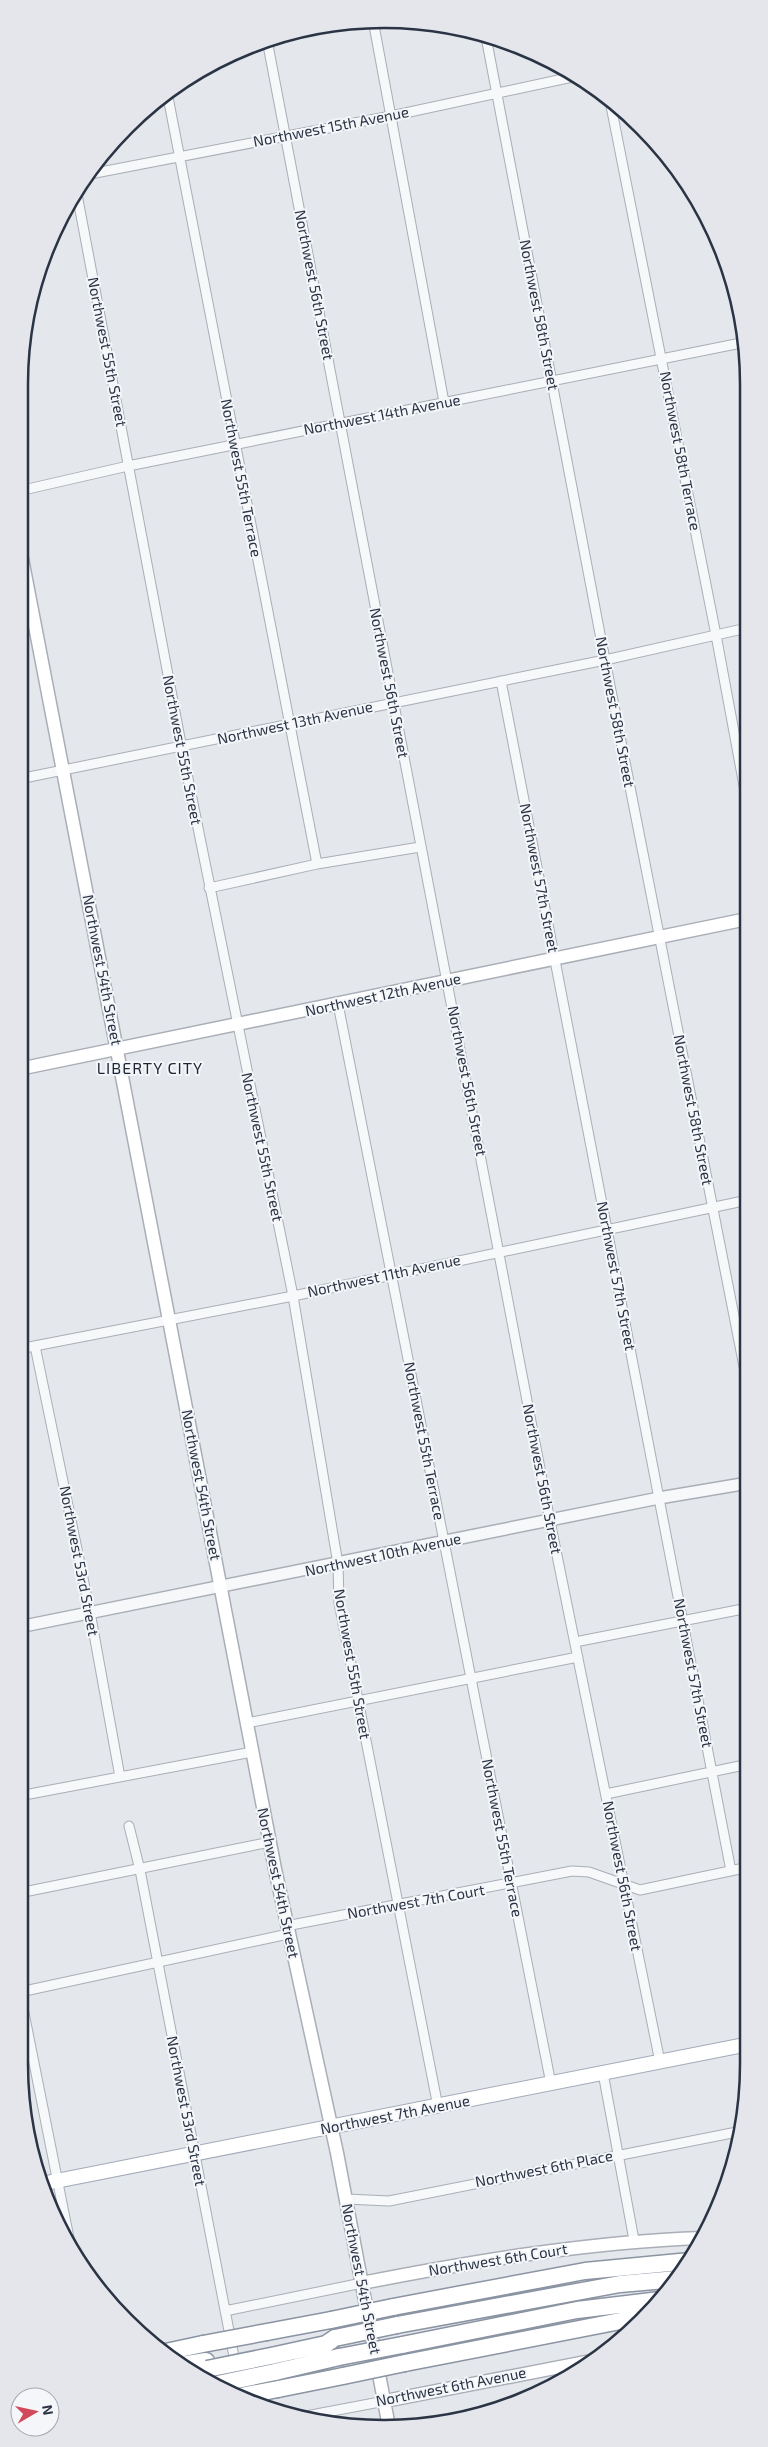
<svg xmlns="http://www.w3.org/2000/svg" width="768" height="2447" font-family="'Exo 2',sans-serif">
<rect width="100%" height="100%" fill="#e4e7ec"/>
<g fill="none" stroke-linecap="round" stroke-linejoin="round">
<g stroke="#a9aeb7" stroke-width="11">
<path id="minor" d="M373 20 444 402
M486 37 605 660 748 1387
M267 40 550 1521 660 2062
M167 92 317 864
M610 101 716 635 747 802
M85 175 391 116 577 76
M76 189 183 754 293 1296 338 1564 339 1603 438 2107
M19 491 128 466 746 342
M501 681 731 1871
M19 779 605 660 747 628
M209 888 317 864 420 847
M338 1004 551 2084
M35 1346 90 1612 120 1777
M19 1349 293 1296 748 1200
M575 1642 748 1608
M247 1723 578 1657
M606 1794 749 1764
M19 1796 252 1752
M129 1826 140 1870 236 2367
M19 1893 270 1842
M286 1926 572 1871 589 1872 640 1890 749 1867
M19 1988 69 2238
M20 1992 288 1934
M603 2073 634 2240
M346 2199 389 2201 742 2131
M225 2311 362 2283
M306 2416 385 2401"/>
</g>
<g stroke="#a9aeb7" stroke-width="14">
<path id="tertiary" d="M19 1627 659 1498 748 1483"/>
</g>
<g stroke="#a9aeb7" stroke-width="15">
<path id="secondary" d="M19 543 275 1869 337 2153 389 2427
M19 1069 747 919
M362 2283C474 2261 588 2242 703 2238
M385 2401 596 2360"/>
</g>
<g stroke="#a3abb8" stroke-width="16">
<path id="primary" d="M41 2184 749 2044"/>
</g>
<g stroke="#8b94a3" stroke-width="19">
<path id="motorway" d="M393 2307 585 2271 690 2261
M397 2325 620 2284 677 2279
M267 2332 331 2320
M402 2345 577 2310 660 2300
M161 2353 203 2344
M271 2356 326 2344 335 2338
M405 2363 646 2316
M182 2365 206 2361
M275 2372 339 2357
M278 2389 343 2376"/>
</g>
<use href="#minor" stroke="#f7f8fa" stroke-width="9"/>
<use href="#tertiary" stroke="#f7f8fa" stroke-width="11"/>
<use href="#secondary" stroke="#fff" stroke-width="12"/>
<use href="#primary" stroke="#fff" stroke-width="14"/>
<use href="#motorway" stroke="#fff" stroke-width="16"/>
<g stroke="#8b94a3" stroke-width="19" stroke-linecap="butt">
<path id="motorway-bridge" d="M331 2320 393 2307
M335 2338 397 2325
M203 2344 267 2332
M339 2357 402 2345
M207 2369 271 2356
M343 2376 405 2363
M213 2385 275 2372
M241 2396 278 2389"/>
</g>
<use href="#motorway-bridge" stroke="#fff" stroke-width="16"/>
</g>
<g text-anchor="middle" stroke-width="4" stroke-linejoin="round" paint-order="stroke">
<g font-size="15" fill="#2b3445" stroke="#f4f6f9">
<text transform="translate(331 127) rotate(-11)" y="5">Northwest 15th Avenue</text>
<text transform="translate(314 285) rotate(79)" y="5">Northwest 56th Street</text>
<text transform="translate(539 315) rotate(79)" y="5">Northwest 58th Street</text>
<text transform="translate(107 352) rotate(79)" y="5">Northwest 55th Street</text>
<text transform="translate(382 415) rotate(-11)" y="5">Northwest 14th Avenue</text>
<text transform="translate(680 451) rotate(79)" y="5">Northwest 58th Terrace</text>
<text transform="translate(241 478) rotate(79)" y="5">Northwest 55th Terrace</text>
<text transform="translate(389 683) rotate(79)" y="5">Northwest 56th Street</text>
<text transform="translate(615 712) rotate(79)" y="5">Northwest 58th Street</text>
<text transform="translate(295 723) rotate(-12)" y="5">Northwest 13th Avenue</text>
<text transform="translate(182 750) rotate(79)" y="5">Northwest 55th Street</text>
<text transform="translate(539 878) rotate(79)" y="5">Northwest 57th Street</text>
<text transform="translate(102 970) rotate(79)" y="5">Northwest 54th Street</text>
<text transform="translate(383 995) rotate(-12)" y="5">Northwest 12th Avenue</text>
<text transform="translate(467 1081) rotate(79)" y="5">Northwest 56th Street</text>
<text transform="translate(693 1110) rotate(79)" y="5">Northwest 58th Street</text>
<text transform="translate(262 1147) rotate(78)" y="5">Northwest 55th Street</text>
<text transform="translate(384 1276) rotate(-12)" y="5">Northwest 11th Avenue</text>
<text transform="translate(616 1276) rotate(79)" y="5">Northwest 57th Street</text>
<text transform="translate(424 1441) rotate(79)" y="5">Northwest 55th Terrace</text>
<text transform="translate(542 1479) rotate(79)" y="5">Northwest 56th Street</text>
<text transform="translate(201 1485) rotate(79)" y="5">Northwest 54th Street</text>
<text transform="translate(383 1555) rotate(-12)" y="5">Northwest 10th Avenue</text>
<text transform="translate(79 1561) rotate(79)" y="5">Northwest 53rd Street</text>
<text transform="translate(352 1664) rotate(80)" y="5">Northwest 55th Street</text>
<text transform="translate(693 1673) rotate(79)" y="5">Northwest 57th Street</text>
<text transform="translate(502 1838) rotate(79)" y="5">Northwest 55th Terrace</text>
<text transform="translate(622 1876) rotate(79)" y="5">Northwest 56th Street</text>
<text transform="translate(278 1883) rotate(78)" y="5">Northwest 54th Street</text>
<text transform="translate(416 1902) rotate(-10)" y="5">Northwest 7th Court</text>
<text transform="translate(186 2111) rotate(79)" y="5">Northwest 53rd Street</text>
<text transform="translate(395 2115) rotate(-11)" y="5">Northwest 7th Avenue</text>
<text transform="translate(544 2169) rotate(-11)" y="5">Northwest 6th Place</text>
<text transform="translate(498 2260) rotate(-9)" y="5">Northwest 6th Court</text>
<text transform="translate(361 2279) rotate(79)" y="5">Northwest 54th Street</text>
<text transform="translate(451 2387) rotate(-11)" y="5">Northwest 6th Avenue</text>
</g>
<g font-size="16" letter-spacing="1" fill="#1d2536" stroke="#f4f6f9">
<text x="150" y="1074">LIBERTY CITY</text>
</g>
</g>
<path d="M0 0H768V2447H0ZM384 28H384A356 356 0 0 1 740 384V2064A356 356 0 0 1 384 2420H384A356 356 0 0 1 28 2064V384A356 356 0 0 1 384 28Z" fill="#e4e6eb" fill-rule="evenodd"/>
<path fill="none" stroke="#2b3445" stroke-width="2.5" d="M384 28H384A356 356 0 0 1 740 384V2064A356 356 0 0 1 384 2420H384A356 356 0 0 1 28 2064V384A356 356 0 0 1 384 28Z"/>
<g transform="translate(35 2412) rotate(81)"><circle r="24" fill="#f4f6f9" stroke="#a4a8b1"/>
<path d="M0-4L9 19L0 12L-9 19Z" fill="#d1495b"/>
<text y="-8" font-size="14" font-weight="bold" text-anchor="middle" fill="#2b3445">N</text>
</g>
</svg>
